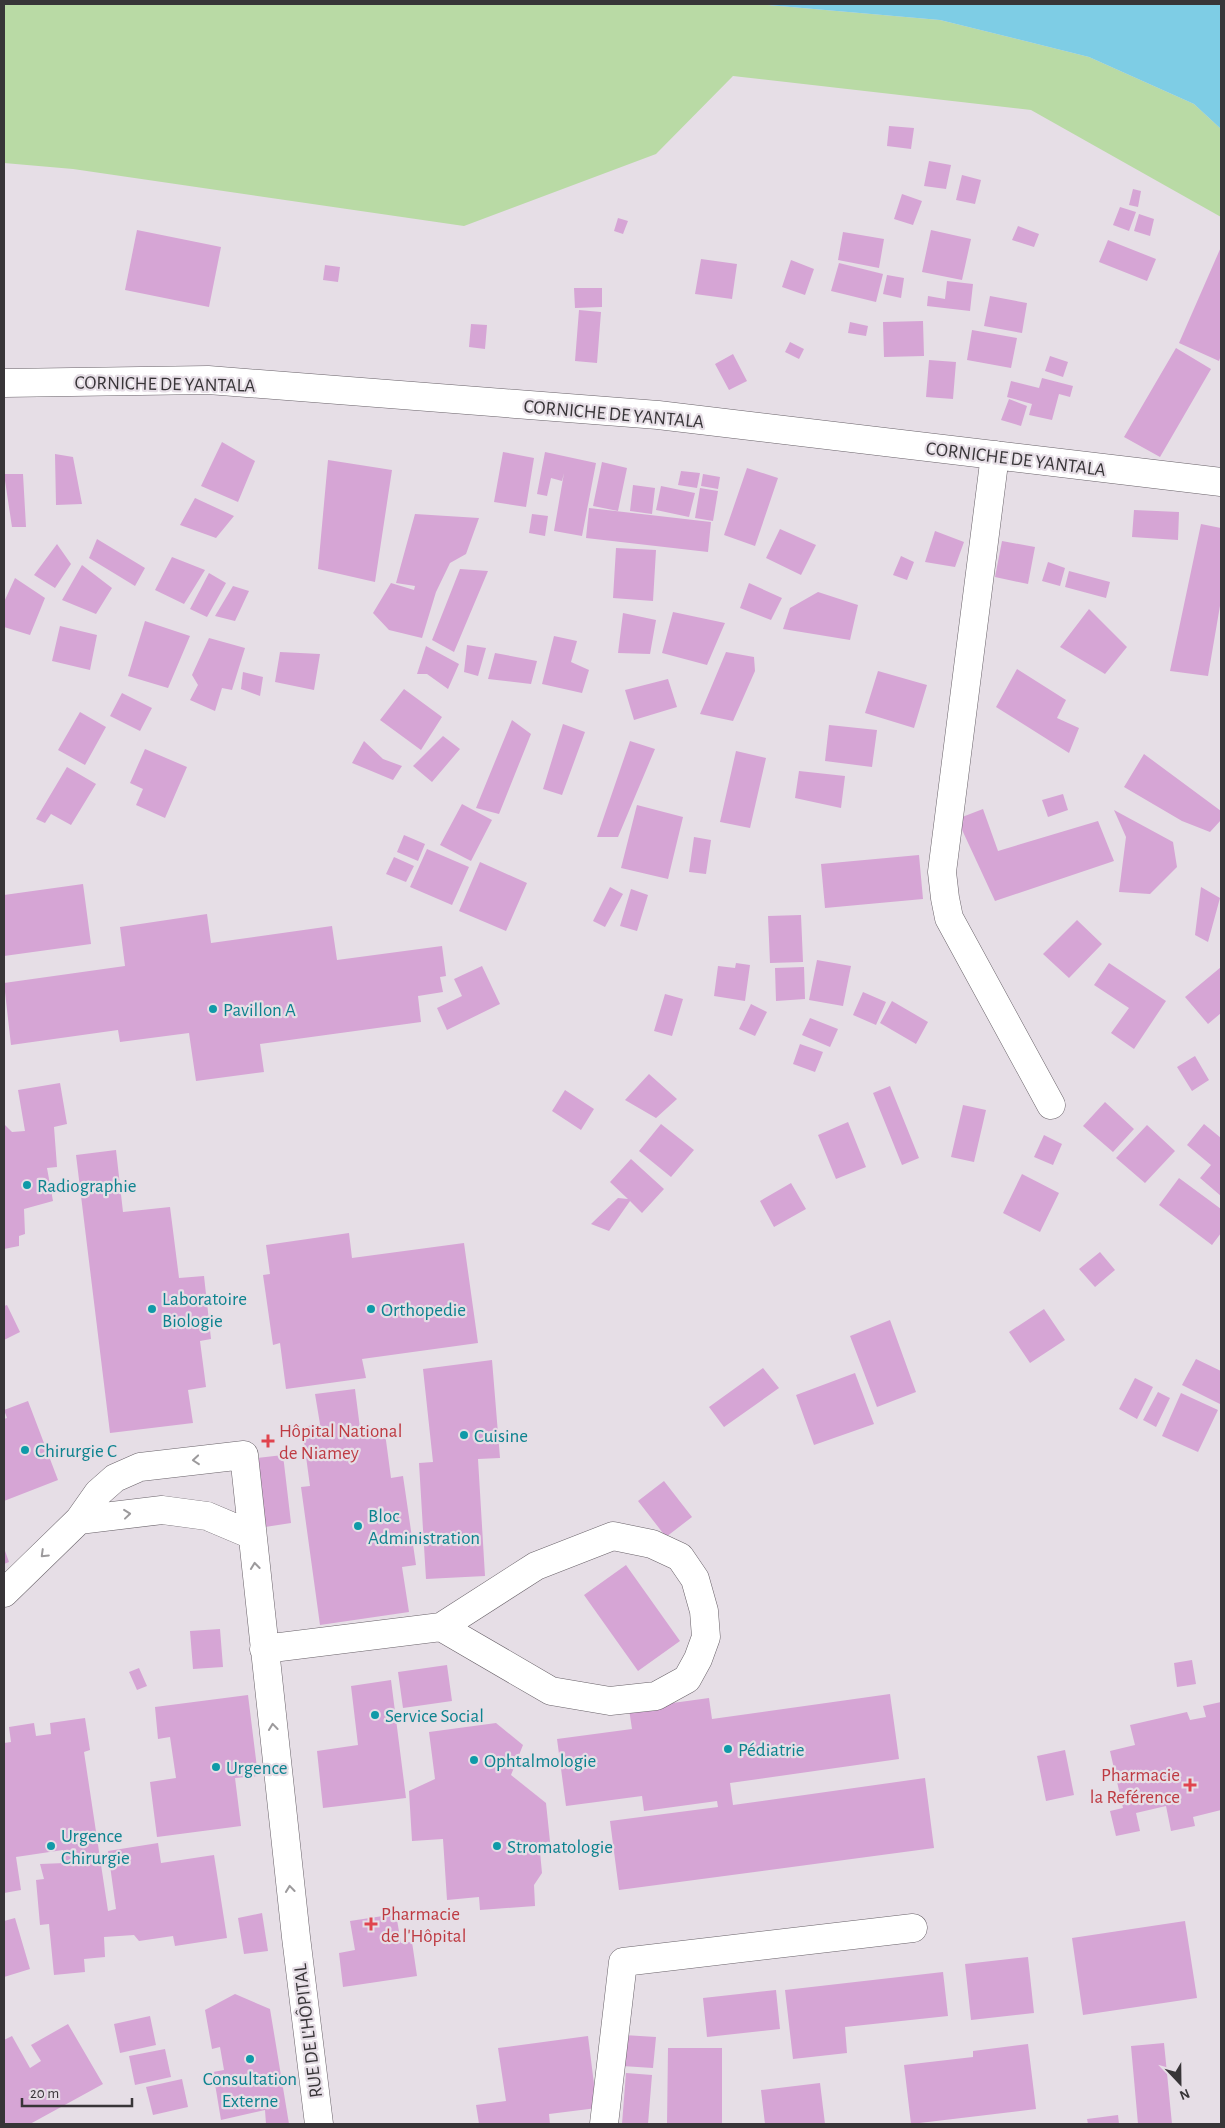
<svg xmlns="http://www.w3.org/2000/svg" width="1225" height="2128" font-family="'Alegreya Sans',sans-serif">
<rect width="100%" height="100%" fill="#e6dee6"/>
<path fill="#b9daa5" d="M4 4H756L940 20 1089 57 1194 104 1221 129V217L1031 110 733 76 656 154 464 226 73 169 4 163Z"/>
<path fill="#7ecde5" d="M756 4H1221V129L1194 104 1089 57 940 20Z"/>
<path fill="#d6a5d5" d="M889 126 914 128 911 149 887 146Z
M929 161 951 165 946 189 924 186Z
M962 175 981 180 975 204 956 200Z
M1133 189 1141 191 1138 207 1129 205Z
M902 194 922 201 913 225 894 219Z
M1120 207 1136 212 1129 231 1113 225Z
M1139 214 1154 219 1150 236 1134 231Z
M618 218 628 221 623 234 614 231Z
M1018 226 1039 234 1034 247 1012 240Z
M137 230 221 247 209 307 125 290Z
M931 230 971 239 962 280 922 272Z
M843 232 884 239 879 268 838 260Z
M1108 240 1156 259 1147 281 1099 262Z
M1221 247V355L1219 361 1179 343Z
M701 259 737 264 732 299 695 294Z
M791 260 814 269 805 295 782 287Z
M839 263 883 274 876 302 831 291Z
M325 265 340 267 338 282 323 280Z
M887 275 904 278 901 298 883 294Z
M947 281 973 284 970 311 927 306 928 296 945 299Z
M574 288H602V307L575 308Z
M990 296 1027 303 1022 333 984 326Z
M579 310 601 312 597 363 575 361Z
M923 321 924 356 884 357 883 322Z
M850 322 868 326 866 336 848 333Z
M471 324 487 325 485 349 469 347Z
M972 330 1017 338 1011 368 967 360Z
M790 342 804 349 799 359 785 352Z
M1176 348 1211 369 1160 457 1124 437Z
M733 354 747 381 729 390 715 364Z
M1050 356 1068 362 1063 377 1045 371Z
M929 360 956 362 953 399 926 397Z
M1042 378 1073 386 1070 397 1059 394 1052 420 1029 415 1032 404 1007 397 1011 381 1039 388Z
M1009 399 1027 406 1021 426 1001 420Z
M222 442 255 461 238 502 201 486Z
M503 452 534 458 526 507 494 502Z
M545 452 596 463 582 536 554 531 564 473 562 481 551 478 547 496 537 494Z
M55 454 73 457 82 504 56 505Z
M328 460 392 470 375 582 318 569Z
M602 462 627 468 618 511 593 506Z
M747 468 778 478 755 546 724 535Z
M681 471 700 473 697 488 678 485Z
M4 474H23L26 527H12Z
M703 474 720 477 718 489 701 486Z
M633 485 655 488 652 514 630 511Z
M661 486 695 493 689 517 656 510Z
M700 488 718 491 713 521 695 518Z
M195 498 234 516 216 538 180 525Z
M589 508 711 522 708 552 586 538Z
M1134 510 1179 512 1178 540 1132 537Z
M415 514 479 518 466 554 450 563 436 592 422 638 389 630 373 613 391 583 414 590 415 586 396 583Z
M532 514 548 516 545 536 529 533Z
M1201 524 1221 528V600L1208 676 1170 671Z
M780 529 816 545 801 575 766 558Z
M935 531 964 542 955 567 925 562Z
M97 539 145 568 135 586 89 558Z
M1002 541 1035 547 1028 584 995 577Z
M57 544 71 564 55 588 34 575Z
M616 548 656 550 653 601 613 598Z
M901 556 914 562 907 580 893 575Z
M172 557 205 570 184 604 155 590Z
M1048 562 1065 568 1060 586 1042 581Z
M82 565 112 588 96 614 62 600Z
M460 569 488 571 454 652 432 640Z
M1069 571 1110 582 1106 598 1065 587Z
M209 573 226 583 207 617 190 609Z
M15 578 45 598 30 635 4 627V602Z
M749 583 782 598 771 620 740 608Z
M233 586 249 591 235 621 215 616Z
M818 592 858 605 850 640 783 629 790 608Z
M1089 609 1127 647 1105 674 1060 647Z
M673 612 725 623 707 665 662 653Z
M623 613 656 620 650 654 618 653Z
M145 621 190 636 168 688 128 676Z
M60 626 97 635 90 670 52 661Z
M554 636 577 641 571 662 589 670 582 693 542 684Z
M209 638 245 648 232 690 222 688 215 711 190 700 198 685 192 675Z
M467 645 486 648 478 676 464 672Z
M426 646 459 664 448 689 427 674H417Z
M280 652 320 654 314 690 275 682Z
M726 652 754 657 755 671 733 721 700 714Z
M495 653 537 661 531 684 488 679Z
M1017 669 1066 700 1057 718 1079 728 1069 753 996 707Z
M878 671 927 685 914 728 865 713Z
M243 672 263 677 260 696 241 689Z
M668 679 677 707 634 720 625 690Z
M404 689 442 717 421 750 380 720Z
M122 693 152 708 140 731 110 716Z
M80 712 106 727 85 765 58 750Z
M512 720 531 734 499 814 476 808Z
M563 724 585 732 562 795 543 789Z
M829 725 877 730 872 767 825 761Z
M443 736 460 749 432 782 413 766Z
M364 741 383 759 402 766 393 780 352 763Z
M630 741 655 749 618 837H597Z
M145 749 187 767 165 818 136 805 143 789 130 783Z
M736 751 766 758 750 828 720 822Z
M1144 754 1221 811V820L1210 832 1182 821 1124 787Z
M67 767 96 784 71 825 51 814 45 823 36 819Z
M799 771 845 776 841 808 795 798Z
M1063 794 1068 810 1048 817 1042 800Z
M462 804 492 820 471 861 440 845Z
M637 805 683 817 668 879 621 868Z
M983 809 998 851 1098 821 1114 861 995 901 957 819Z
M1114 810 1173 842 1177 867 1150 894 1119 892 1126 837Z
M404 835 425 844 418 861 397 852Z
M694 837 711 840 706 874 689 872Z
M427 849 469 867 452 905 410 887Z
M919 855 923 899 825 908 821 864Z
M394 857 414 866 406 882 386 874Z
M480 862 527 883 506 931 459 911Z
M83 884 91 944 4 956V895Z
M610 887 623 894 605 927 593 921Z
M1201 887 1220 898 1208 942 1195 935Z
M631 889 648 895 637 931 620 926Z
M207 914 211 943 332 926 337 960 442 946 446 976 440 977 443 992 418 996 421 1022 260 1044 264 1072 196 1081 189 1033 120 1042 118 1030 11 1045 4 983 125 966 120 927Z
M801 915 803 962 770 963 768 916Z
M1077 920 1102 944 1069 978 1043 954Z
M817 960 851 966 843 1006 809 1000Z
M736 963 750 965 745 1001 714 996 718 966 735 968Z
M1109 963 1166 1001 1134 1049 1111 1033 1129 1008 1094 985Z
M482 966 500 1004 447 1030 437 1008 462 996 454 979Z
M804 967 805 999 776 1001 775 968Z
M1221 967V1013L1208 1024 1185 997Z
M863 992 886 1002 876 1025 853 1015Z
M665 994 683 999 672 1036 654 1031Z
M892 1001 928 1022 916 1044 880 1023Z
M751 1004 767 1012 755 1036 739 1029Z
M810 1018 838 1029 830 1047 802 1035Z
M800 1044 823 1052 815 1072 793 1064Z
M1195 1056 1209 1080 1192 1091 1177 1067Z
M649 1074 677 1099 656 1118 625 1100Z
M60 1083 67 1124 54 1127 57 1167 47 1168 53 1201 24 1209 25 1234 19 1236V1246L4 1249V1124L12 1132 25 1131 18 1090Z
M890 1086 919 1158 902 1165 873 1093Z
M565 1090 594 1109 581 1130 552 1111Z
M1105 1102 1134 1129 1113 1152 1083 1126Z
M963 1105 986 1110 974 1162 951 1157Z
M848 1122 866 1167 836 1179 818 1135Z
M661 1124 694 1150 671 1177 639 1151Z
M1204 1124 1221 1138V1196L1200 1178 1211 1165 1187 1145Z
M1147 1125 1175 1151 1145 1183 1116 1158Z
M1044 1135 1062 1144 1053 1165 1034 1157Z
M116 1150 123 1212 170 1207 179 1278 204 1276 211 1339 200 1341 206 1387 188 1390 193 1423 110 1433 76 1155Z
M631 1159 664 1189 642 1213 630 1201 609 1231 591 1224 618 1198 628 1199 610 1182Z
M1022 1174 1059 1193 1040 1232 1003 1213Z
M1179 1178 1221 1209V1233L1212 1245 1159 1205Z
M791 1183 806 1209 774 1227 760 1201Z
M349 1233 352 1258 464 1243 478 1343 362 1359 366 1378 286 1389 280 1343 273 1345 263 1275 270 1274 266 1245Z
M1100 1252 1115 1270 1095 1287 1079 1269Z
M7 1305 20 1332 4 1340V1306Z
M1044 1309 1065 1340 1030 1363 1009 1332Z
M890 1320 916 1392 877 1407 850 1336Z
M1196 1359 1221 1371 1220 1404 1182 1385Z
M492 1360 500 1458 478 1459 485 1576 426 1579 419 1463 433 1462 423 1369Z
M763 1368 779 1388 724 1427 709 1407Z
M855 1373 874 1424 814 1445 796 1395Z
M1135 1378 1153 1387 1137 1419 1119 1409Z
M355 1389 361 1436 385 1433 391 1478 403 1476 416 1565 402 1567 409 1612 320 1625 301 1487 310 1486 302 1427 320 1424 315 1394Z
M1158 1392 1170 1398 1156 1427 1143 1420Z
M1181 1393 1218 1410 1198 1452 1162 1436Z
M28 1401 58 1480 4 1501V1419L7 1418 4 1410Z
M283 1455 291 1523 265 1527 257 1458Z
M664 1481 692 1517 666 1537 638 1501Z
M4 1548 9 1562 4 1564Z
M626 1565 680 1641 638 1671 584 1595Z
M220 1629 223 1667 193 1669 190 1631Z
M1192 1660 1196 1684 1177 1687 1174 1663Z
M447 1665 452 1701 403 1708 398 1672Z
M139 1668 147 1686 137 1690 129 1672Z
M391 1680 406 1798 323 1808 317 1751 358 1745 351 1686Z
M890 1694 899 1759 730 1783 733 1805 925 1778 934 1848 619 1890 610 1821 718 1807 717 1801 644 1811 642 1796 566 1806 557 1739 632 1729 629 1709 709 1698 712 1719Z
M248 1695 258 1776 235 1778 241 1826 157 1837 150 1782 176 1778 170 1737 158 1739 155 1707Z
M1221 1702V1810L1193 1817 1195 1826 1171 1831 1166 1806 1136 1813 1140 1831 1116 1836 1110 1811 1123 1808 1110 1751 1135 1745 1130 1725 1187 1712 1190 1720 1206 1717 1203 1706Z
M85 1718 90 1750 84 1752 108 1911 116 1909 108 1851 158 1843 161 1863 214 1855 227 1938 175 1946 173 1936 139 1941 134 1935 104 1937 105 1957 84 1959 85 1972 54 1975 49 1924 40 1925 36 1880 44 1879 40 1864 65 1863 63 1850 16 1857 21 1890 4 1893V1743L11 1742 9 1727 34 1723 36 1736 51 1734 50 1723Z
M496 1723 523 1745 511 1775 546 1803 551 1851 540 1852 542 1873 534 1885 535 1906 480 1910 479 1897 447 1900 443 1839 412 1841 409 1791 435 1779 429 1732Z
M1065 1750 1074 1795 1046 1801 1037 1756Z
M262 1913 268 1951 244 1954 238 1918Z
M396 1914 401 1943 412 1942 417 1976 343 1987 339 1953 355 1950 350 1921Z
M15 1918 30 1969 4 1977V1921Z
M1185 1921 1197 1998 1083 2015 1072 1938Z
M1028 1957 1034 2013 971 2020 965 1964Z
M943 1972 948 2016 845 2027 847 2053 793 2059 785 1990Z
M776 1990 780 2029 707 2037 703 1998Z
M235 1994 270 2009 289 2124H266L265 2110 221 2120 213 2072 224 2070 220 2047 212 2049 205 2010Z
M150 2016 156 2045 120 2053 114 2024Z
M68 2024 103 2084 30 2124H4V2040L12 2036 30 2068 41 2061 31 2045Z
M624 2035 656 2037 653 2068 622 2066Z
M588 2036 597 2108 549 2114 550 2124H479L476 2105 506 2101 498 2048Z
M1164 2043 1172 2124H1138L1131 2046Z
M1028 2044 1036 2109 911 2124 904 2065 973 2057V2051Z
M668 2048H722V2123L667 2124Z
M165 2049 171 2077 135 2085 129 2056Z
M626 2073 652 2075 648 2124H622Z
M182 2079 188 2107 153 2115 146 2087Z
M820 2083 825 2124H765L761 2090Z
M1118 2115 1119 2124H1088L1087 2119Z"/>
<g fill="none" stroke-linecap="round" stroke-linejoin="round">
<g stroke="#696269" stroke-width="29">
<path id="minor" d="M4 383 208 380 658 415 1221 482
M995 455 942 872 945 898 949 918 1051 1105
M79 1520 162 1510 207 1516 252 1535
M4 1593 79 1520 98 1493 115 1478 140 1467 244 1455 296 1937 319 2124
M264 1649 441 1627 536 1566 613 1536 652 1544 680 1557 695 1579 704 1611 706 1637 698 1659 687 1679 656 1696 610 1701 551 1691 441 1627
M604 2124 623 1962 913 1928"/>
</g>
<use href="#minor" stroke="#fff" stroke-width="28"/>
</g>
<defs><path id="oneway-chevron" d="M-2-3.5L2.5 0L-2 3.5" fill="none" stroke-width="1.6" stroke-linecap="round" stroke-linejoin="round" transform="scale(1.25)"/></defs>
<g stroke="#9c9a9c">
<use href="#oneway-chevron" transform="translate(196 1460) rotate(175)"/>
<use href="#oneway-chevron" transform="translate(127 1514) rotate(-6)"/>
<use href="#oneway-chevron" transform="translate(44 1554) rotate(136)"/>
<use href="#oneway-chevron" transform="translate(255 1566) rotate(-96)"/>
<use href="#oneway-chevron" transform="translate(273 1727) rotate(-96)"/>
<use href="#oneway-chevron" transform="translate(290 1889) rotate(-96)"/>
</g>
<g fill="#0f9aa8" stroke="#e6dee6" stroke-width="2">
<circle cx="213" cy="1009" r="5"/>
<circle cx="27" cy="1185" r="5"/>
<circle cx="152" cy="1309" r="5"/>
<circle cx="371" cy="1309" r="5"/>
<circle cx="464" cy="1435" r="5"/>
<circle cx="25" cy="1450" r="5"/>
<circle cx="358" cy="1526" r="5"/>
<circle cx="375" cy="1715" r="5"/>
<circle cx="728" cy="1749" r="5"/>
<circle cx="474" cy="1760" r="5"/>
<circle cx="216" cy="1767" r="5"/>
<circle cx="51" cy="1846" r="5"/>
<circle cx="497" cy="1846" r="5"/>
<circle cx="250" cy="2059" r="5"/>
</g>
<g fill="#e0444e" stroke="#e6dee6" stroke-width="2">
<path d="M265.5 1433.5h5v5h5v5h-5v5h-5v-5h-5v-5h5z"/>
<path d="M1187.5 1777.5h5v5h5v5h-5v5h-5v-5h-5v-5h5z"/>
<path d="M368.5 1916.5h5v5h5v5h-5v5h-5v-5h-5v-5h5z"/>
</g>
<g text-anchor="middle" stroke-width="4.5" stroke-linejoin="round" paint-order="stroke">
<g font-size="19" fill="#383538" stroke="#e6dee6">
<text transform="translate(165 383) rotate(1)" y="7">CORNICHE DE YANTALA</text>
<text transform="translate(614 413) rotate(5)" y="7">CORNICHE DE YANTALA</text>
<text transform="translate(1016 458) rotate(7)" y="7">CORNICHE DE YANTALA</text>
<text transform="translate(307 2031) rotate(-97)" y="7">RUE DE L'HÔPITAL</text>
</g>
<g font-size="19" fill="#0d838f" stroke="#e6dee6" text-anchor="start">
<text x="223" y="1016">Pavillon A</text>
<text x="37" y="1192">Radiographie</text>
<text x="162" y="1305">Laboratoire<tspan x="162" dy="22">Biologie</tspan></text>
<text x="381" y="1316">Orthopedie</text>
<text x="474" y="1442">Cuisine</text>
<text x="35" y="1457">Chirurgie C</text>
<text x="368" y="1522">Bloc<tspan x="368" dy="22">Administration</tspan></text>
<text x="385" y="1722">Service Social</text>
<text x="738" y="1756">Pédiatrie</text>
<text x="484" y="1767">Ophtalmologie</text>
<text x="226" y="1774">Urgence</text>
<text x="61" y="1842">Urgence<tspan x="61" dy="22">Chirurgie</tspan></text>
<text x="507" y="1853">Stromatologie</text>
<text x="250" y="2085" text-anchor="middle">Consultation<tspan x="250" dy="22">Externe</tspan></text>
</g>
<g font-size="19" fill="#be3a42" stroke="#e6dee6" text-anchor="start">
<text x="279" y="1437">Hôpital National<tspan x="279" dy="22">de Niamey</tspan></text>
<text x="1180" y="1781" text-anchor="end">Pharmacie<tspan x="1180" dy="22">la Reférence</tspan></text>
<text x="381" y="1920">Pharmacie<tspan x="381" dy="22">de l'Hôpital</tspan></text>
</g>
</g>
<rect width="1225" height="2128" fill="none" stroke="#383538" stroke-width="10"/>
<g transform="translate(1180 2083) rotate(158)" stroke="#e6dee6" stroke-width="4" paint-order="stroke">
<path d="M0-4L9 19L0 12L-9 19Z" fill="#383538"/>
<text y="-8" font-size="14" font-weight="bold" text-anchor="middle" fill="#383538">N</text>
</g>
<path d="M22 2098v8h110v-8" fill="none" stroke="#383538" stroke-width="2.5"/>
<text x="30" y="2098" font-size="15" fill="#383538" stroke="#e6dee6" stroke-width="4" paint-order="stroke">20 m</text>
</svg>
